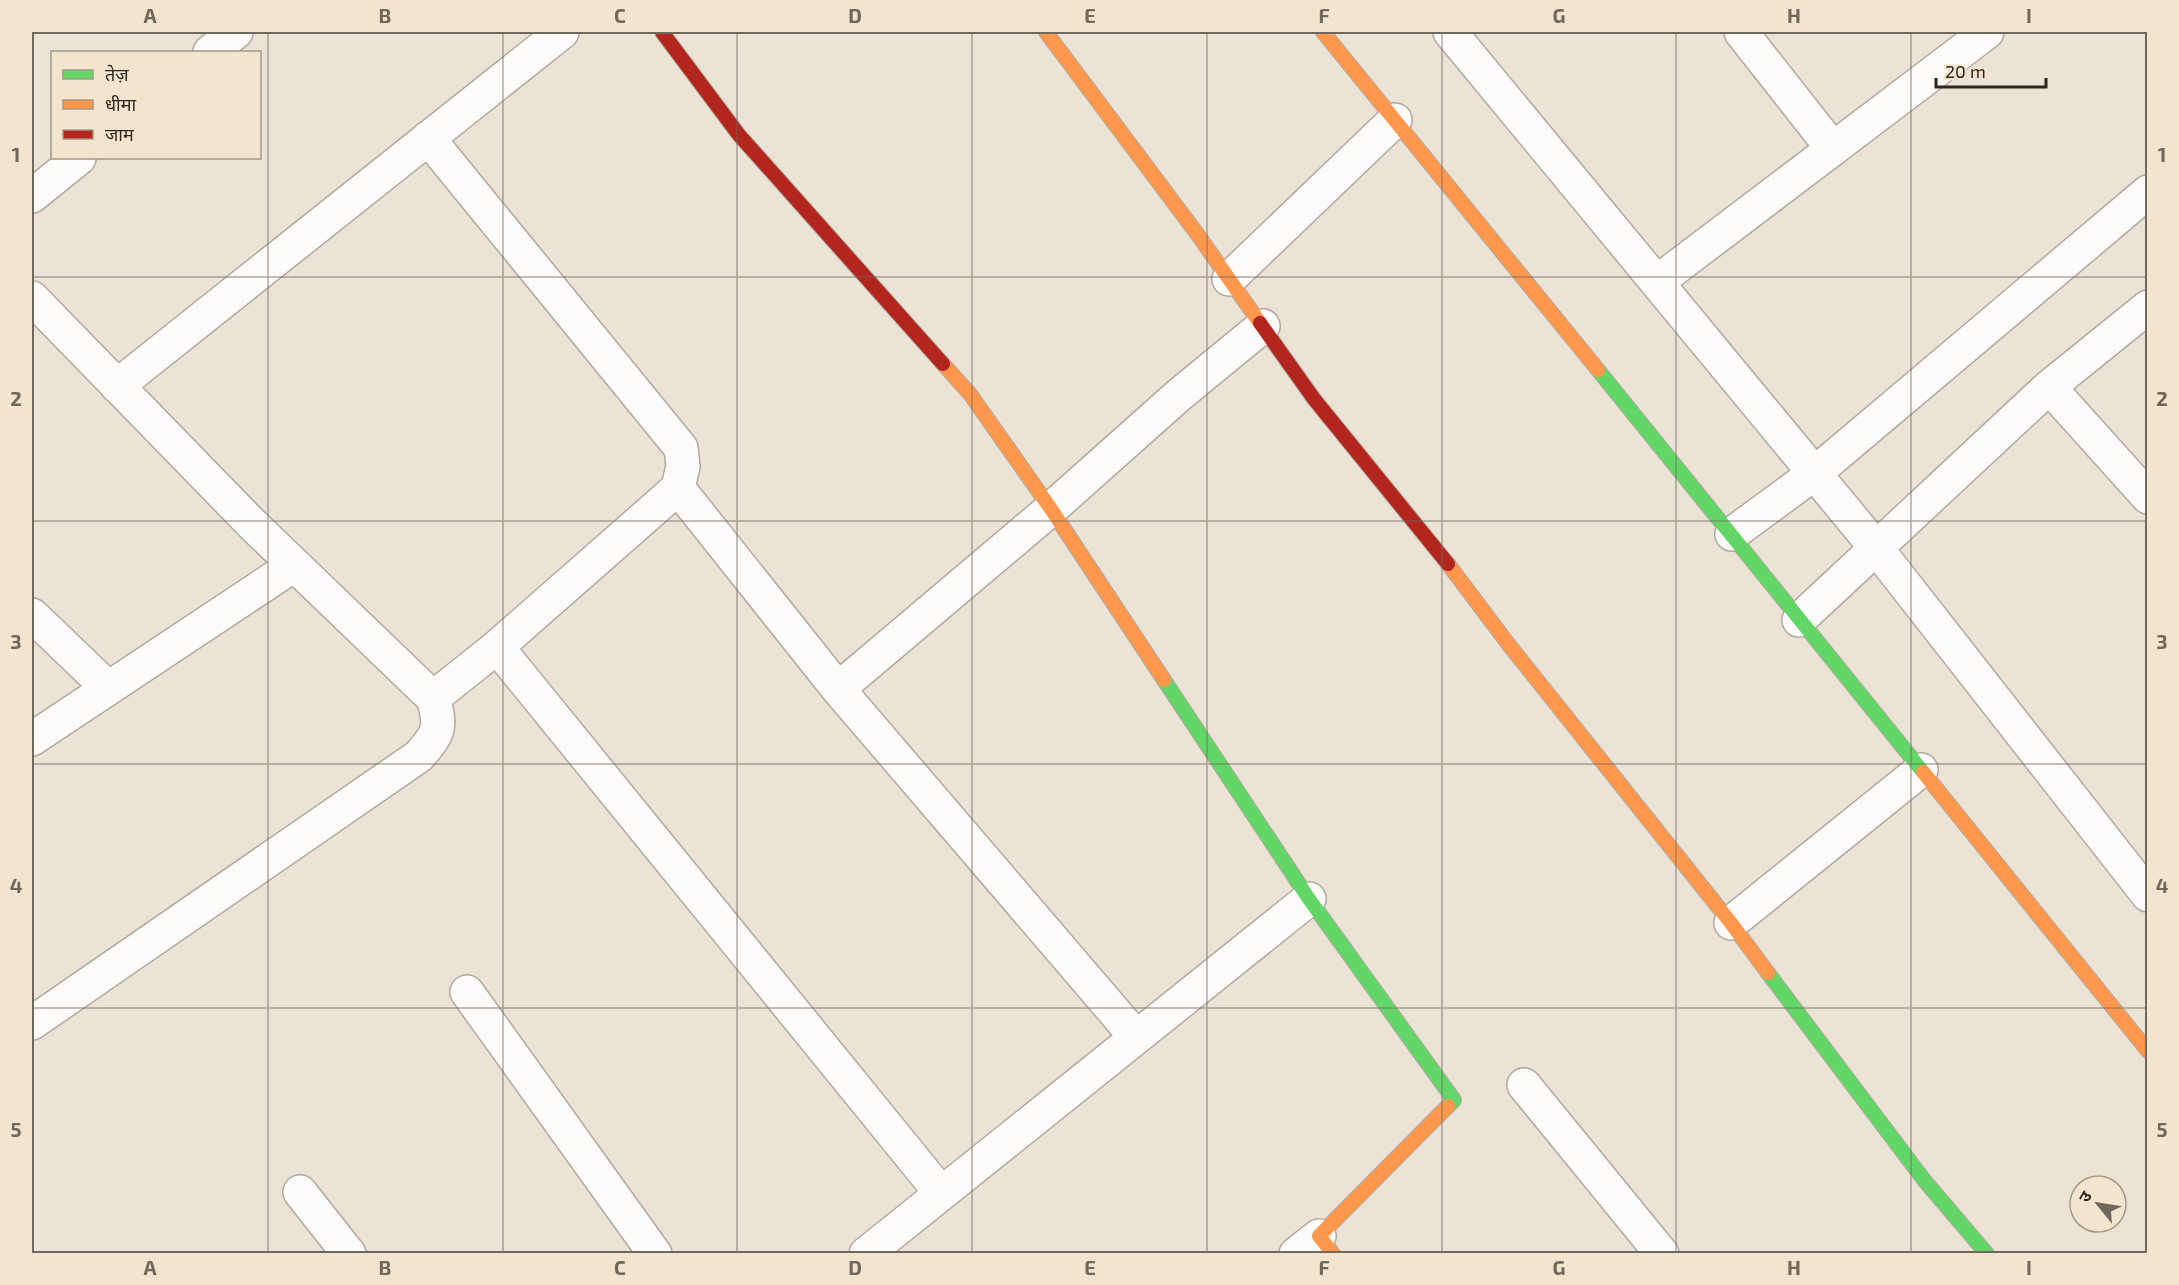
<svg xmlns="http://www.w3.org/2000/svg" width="2179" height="1285" font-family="'Exo 2','Noto Sans Devanagari',sans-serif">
<rect width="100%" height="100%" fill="#ebe3d5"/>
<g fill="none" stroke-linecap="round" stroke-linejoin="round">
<g stroke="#b0a99f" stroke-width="36">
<path id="street" d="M1450 32 1877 549 2148 895
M1741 32 1833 149
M210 52 236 32
M428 138 681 448 683 466 678 488 497 647 433 698
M32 196 79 158
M1229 279 1395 120
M1657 282 1987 32
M32 298 252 524 433 698C442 728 439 733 419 756L32 1023
M117 386 562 32
M2049 387 2148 497
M678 488 838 689 1051 509 1179 395 1263 326
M1732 534 1815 473 2148 192
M32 615 108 688
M1799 620 2049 387 2148 307
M497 647 941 1193
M838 689 1136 1037
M32 739 294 565
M1731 923 1921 770
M467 992 655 1254
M1524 1085 1662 1254
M300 1192 349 1254
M866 1254 1309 899
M1296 1254 1319 1236"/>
</g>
<g stroke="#b0a99f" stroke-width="16">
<path id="fast" d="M1598 370 1923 772
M1164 680 1309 899 1454 1100 1448 1106
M1768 973 1924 1180 1987 1254"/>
</g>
<g stroke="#b0a99f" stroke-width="16">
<path id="slow" d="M1046 32 1198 235 1260 323
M1323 32 1598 370
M943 364 970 394 1051 509 1164 680
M1448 564 1509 645 1731 923 1768 973
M1923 772 2148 1051
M1333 1254 1319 1236 1448 1106"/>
</g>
<g stroke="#b0a99f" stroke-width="16">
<path id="jam" d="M662 32 739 135 943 364
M1260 323 1314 399 1448 564"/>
</g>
<use href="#street" stroke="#fcfbf9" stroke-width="33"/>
<use href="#fast" stroke="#63d668" stroke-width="14"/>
<use href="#slow" stroke="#ff974d" stroke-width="14"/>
<use href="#jam" stroke="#b3261e" stroke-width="14"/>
</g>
<path fill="none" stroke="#6e685d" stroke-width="1.5" stroke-opacity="0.55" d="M268 32V1254M503 32V1254M737 32V1254M972 32V1254M1207 32V1254M1442 32V1254M1676 32V1254M1911 32V1254M32 277H2148M32 521H2148M32 764H2148M32 1008H2148"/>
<rect width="2179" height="1285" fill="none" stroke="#f3e5cd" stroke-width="66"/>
<rect x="51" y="51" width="210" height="108" fill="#f3e5cd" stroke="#a39886" stroke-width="1.5"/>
<rect x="63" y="70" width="30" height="9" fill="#63d668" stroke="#a39886" stroke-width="1.5"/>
<text x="105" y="81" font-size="18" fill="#2b251c">तेज़</text>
<rect x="63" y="100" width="30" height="9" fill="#ff974d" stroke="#a39886" stroke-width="1.5"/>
<text x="105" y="111" font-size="18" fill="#2b251c">धीमा</text>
<rect x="63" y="130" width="30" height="9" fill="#b3261e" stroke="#a39886" stroke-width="1.5"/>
<text x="105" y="141" font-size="18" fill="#2b251c">जाम</text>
<g transform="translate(2098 1204) rotate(300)"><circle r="28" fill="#f3e5cd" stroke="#a39886" stroke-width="1.5"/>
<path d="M0-4.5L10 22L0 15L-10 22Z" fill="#6e685d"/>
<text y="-9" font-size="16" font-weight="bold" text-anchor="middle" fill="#2b251c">उ</text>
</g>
<path d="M1936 78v9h110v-9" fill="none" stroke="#2b251c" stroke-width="3"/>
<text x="1945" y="78" font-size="18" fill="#2b251c" stroke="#f3e5cd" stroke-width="4.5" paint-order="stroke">20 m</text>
<rect x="33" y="33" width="2113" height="1219" fill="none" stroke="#6e685d" stroke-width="2"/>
<g font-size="20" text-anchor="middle" font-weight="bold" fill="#6e685d">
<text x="150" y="23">A</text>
<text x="385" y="23">B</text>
<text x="620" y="23">C</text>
<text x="855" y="23">D</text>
<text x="1090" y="23">E</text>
<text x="1324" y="23">F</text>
<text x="1559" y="23">G</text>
<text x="1794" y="23">H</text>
<text x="2029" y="23">I</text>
<text x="16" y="162">1</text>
<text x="2162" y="162">1</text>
<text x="16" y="406">2</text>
<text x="2162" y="406">2</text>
<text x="16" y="649">3</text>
<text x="2162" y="649">3</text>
<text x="16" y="893">4</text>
<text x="2162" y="893">4</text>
<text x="16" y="1137">5</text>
<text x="2162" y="1137">5</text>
<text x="150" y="1275">A</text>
<text x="385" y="1275">B</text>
<text x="620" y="1275">C</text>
<text x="855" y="1275">D</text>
<text x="1090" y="1275">E</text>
<text x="1324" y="1275">F</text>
<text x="1559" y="1275">G</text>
<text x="1794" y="1275">H</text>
<text x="2029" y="1275">I</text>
</g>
</svg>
